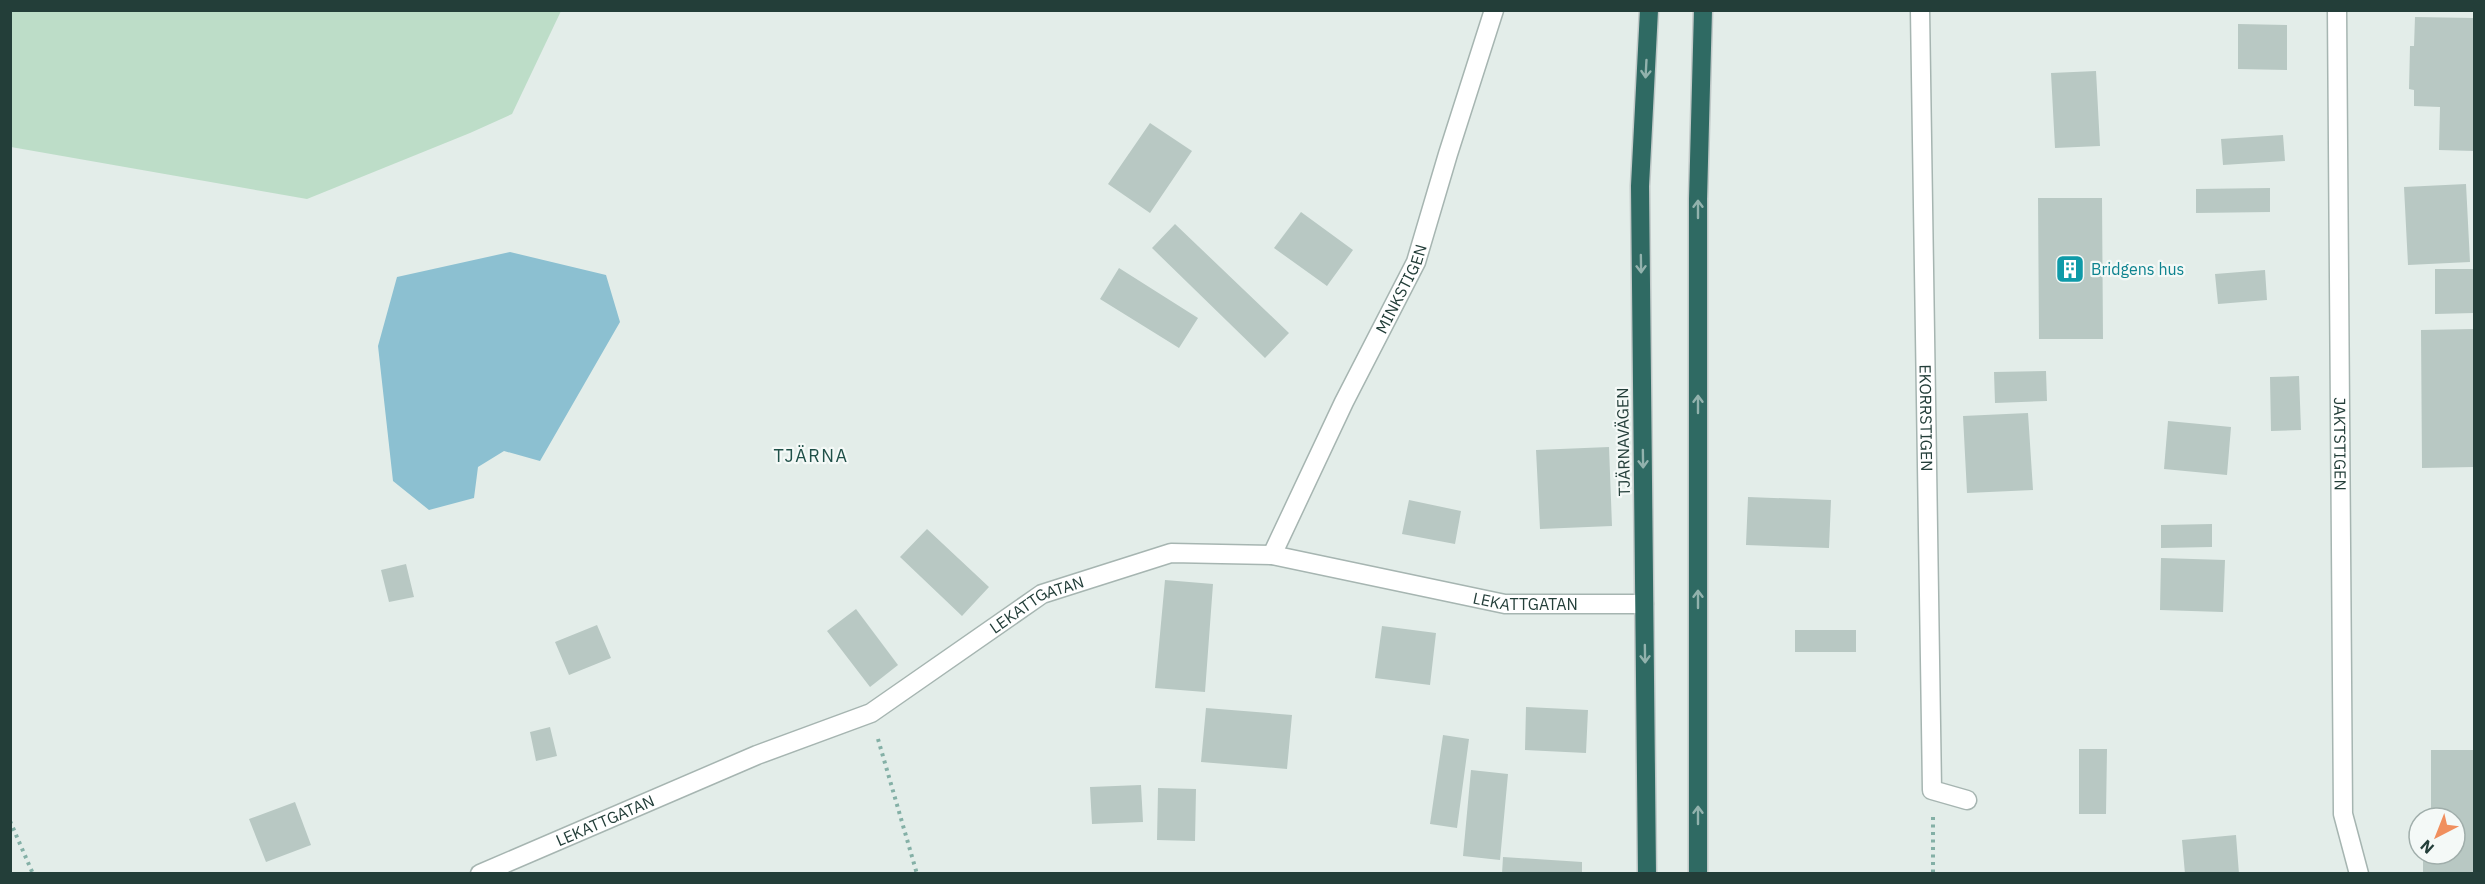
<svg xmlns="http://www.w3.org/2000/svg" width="2485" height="884" font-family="'IBM Plex Sans',sans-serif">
<rect width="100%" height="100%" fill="#e3ede9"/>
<path fill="#bdddc8" d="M10 11 11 10 561 11 512 114 470 133 307 199 11 147Z"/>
<path fill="#8cc0d1" d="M510 252 606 275 620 322 540 461 504 451 478 467 474 498 429 510 393 481 378 346 397 277Z"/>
<path fill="#b8c8c3" d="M2415 17 2474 18V151L2439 150 2440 107 2414 106V90L2409 89 2410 46H2414Z
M2238 24 2287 25V70L2238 69Z
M2096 71 2100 146 2055 148 2051 73Z
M1150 123 1192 151 1150 213 1108 184Z
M2283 135 2285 161 2223 165 2221 139Z
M2466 184 2470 262 2408 265 2404 187Z
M2270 188V212L2196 213V189Z
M2038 198H2102L2103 339H2039Z
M1301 212 1353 250 1327 286 1274 248Z
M1175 224 1289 333 1265 358 1152 248Z
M1119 268 1198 318 1179 348 1100 299Z
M2435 269H2474V313L2435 314Z
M2265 270 2267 300 2218 304 2215 274Z
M2474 329V467L2422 468 2421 330Z
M2046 371 2047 401 1995 403 1994 372Z
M2299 376 2301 430 2271 431 2270 377Z
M2028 413 2033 490 1967 493 1963 416Z
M2168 421 2231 427 2227 475 2164 469Z
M1609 447 1612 526 1540 529 1536 450Z
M1748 497 1831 500 1829 548 1746 545Z
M1409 500 1461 511 1455 544 1402 534Z
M2212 524V547L2161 548V525Z
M927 529 989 587 962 616 900 557Z
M2161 558 2225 560 2223 612 2160 610Z
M406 564 414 597 389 602 381 570Z
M1165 580 1213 584 1205 692 1155 688Z
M856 609 898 665 870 687 827 631Z
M597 625 611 658 569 675 555 642Z
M1382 626 1436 633 1430 685 1375 678Z
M1795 630H1856V652H1795Z
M1526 707 1588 710 1586 753 1525 750Z
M1206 708 1292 715 1287 769 1201 762Z
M550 727 557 756 536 761 530 732Z
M1443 735 1469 739 1457 828 1430 824Z
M2079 749H2107L2106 814H2079Z
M2431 750H2474V874H2423V854H2455V818H2431Z
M1471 770 1508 774 1500 860 1463 856Z
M1141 785 1143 822 1092 824 1090 787Z
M1158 788 1196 789 1195 841 1157 840Z
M295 802 311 845 266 862 249 819Z
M2236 835 2239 874H2185L2182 840Z
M1503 857 1582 862V874H1502Z"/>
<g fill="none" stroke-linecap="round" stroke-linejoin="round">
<g stroke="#a6b5b1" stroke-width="21">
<g id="street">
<path id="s1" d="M1920 10 1932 790 1967 800"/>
<path id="s2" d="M2337 10 2343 814 2359 874"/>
<path id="s3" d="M1272 555 1344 402 1416 262 1448 154 1494 10"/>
<path id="s4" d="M480 874 757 755 871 713 1042 594 1171 553 1272 555 1505 604H1644"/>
</g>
</g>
<g stroke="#c1c9c8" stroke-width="21">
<path id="highway" d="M1647 874 1640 186 1649 10
M1698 874V199L1703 10"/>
</g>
<path stroke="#84b0a6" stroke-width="4" stroke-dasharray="3 4.5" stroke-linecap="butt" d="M878 739 917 874
M1933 817V874
M10 821 33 874"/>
<use href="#street" stroke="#fff" stroke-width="18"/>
<use href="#highway" stroke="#2f6a63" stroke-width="18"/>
</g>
<defs><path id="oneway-shaft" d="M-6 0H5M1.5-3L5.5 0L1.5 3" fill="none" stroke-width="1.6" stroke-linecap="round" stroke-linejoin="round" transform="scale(1.5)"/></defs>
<g stroke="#92b2ad">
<use href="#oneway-shaft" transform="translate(1646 69) rotate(93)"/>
<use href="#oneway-shaft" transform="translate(1698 209) rotate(-90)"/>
<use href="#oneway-shaft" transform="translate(1641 264) rotate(89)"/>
<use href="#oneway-shaft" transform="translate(1698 404) rotate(-90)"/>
<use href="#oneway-shaft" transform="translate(1643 459) rotate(89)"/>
<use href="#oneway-shaft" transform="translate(1698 599) rotate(-90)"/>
<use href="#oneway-shaft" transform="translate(1645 654) rotate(89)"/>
<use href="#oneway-shaft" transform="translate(1698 815) rotate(-90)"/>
</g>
<defs>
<g id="building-square" transform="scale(1.5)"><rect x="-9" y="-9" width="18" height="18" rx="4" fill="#0f9aa8" stroke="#f4f9f7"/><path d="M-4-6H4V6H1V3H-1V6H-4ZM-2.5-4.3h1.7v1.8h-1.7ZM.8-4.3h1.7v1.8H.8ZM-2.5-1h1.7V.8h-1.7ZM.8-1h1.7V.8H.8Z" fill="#fff"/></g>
</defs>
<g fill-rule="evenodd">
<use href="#building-square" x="2070" y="269"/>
</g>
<g text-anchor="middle" stroke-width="4.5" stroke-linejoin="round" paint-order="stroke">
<g font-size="16" fill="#0d838f" stroke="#f4f9f7" text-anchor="start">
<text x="2091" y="275">Bridgens hus</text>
</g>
<g font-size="16" fill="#233e39" stroke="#f4f9f7">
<text dy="6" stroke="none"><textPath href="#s3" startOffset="296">MINKSTIGEN</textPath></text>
<text dy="6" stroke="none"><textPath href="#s1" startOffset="408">EKORRSTIGEN</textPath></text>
<text transform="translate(1623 442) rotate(-91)" y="6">TJÄRNAVÄGEN</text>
<text dy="6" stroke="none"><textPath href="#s2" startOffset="434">JAKTSTIGEN</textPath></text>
<text dy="6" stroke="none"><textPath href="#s4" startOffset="1126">LEKATTGATAN</textPath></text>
<text dy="6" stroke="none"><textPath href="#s4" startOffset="622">LEKATTGATAN</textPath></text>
<text dy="6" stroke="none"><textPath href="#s4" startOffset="136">LEKATTGATAN</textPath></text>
</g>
<g font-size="18" letter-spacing="1.5" fill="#1f5048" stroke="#f4f9f7">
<text x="811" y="462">TJÄRNA</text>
</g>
</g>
<rect width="2485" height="884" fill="none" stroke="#233e39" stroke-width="24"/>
<g transform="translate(2437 836) rotate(222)"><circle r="28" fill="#f4f9f7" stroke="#a0aeab" stroke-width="1.5"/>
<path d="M0-4.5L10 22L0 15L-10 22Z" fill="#f08f5e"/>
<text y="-9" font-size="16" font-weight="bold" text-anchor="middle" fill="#233e39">N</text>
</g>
</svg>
